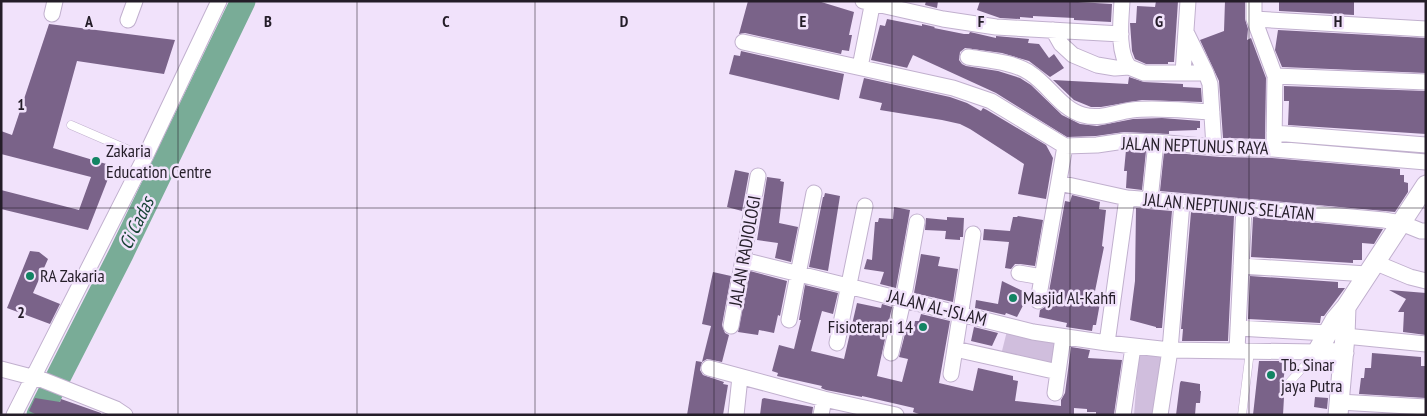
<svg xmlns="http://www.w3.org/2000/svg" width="1427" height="416" font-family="'PT Sans Narrow',sans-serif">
<rect width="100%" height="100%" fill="#f1e2fb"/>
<path fill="#d0bedd" d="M1007 331 1058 343 1050 368 1001 355Z
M1139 351 1163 355 1155 415H1134Z"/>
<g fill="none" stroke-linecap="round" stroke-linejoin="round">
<path stroke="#79ac97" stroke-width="25" d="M39 415 121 254 243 1"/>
</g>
<path fill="#7a6389" d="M748 1H818L854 12 849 35H852L849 51 842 50 841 54 745 33 739 34Z
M926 1H938L937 8 925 5Z
M980 1H1061L1112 4 1111 22 1074 20V18L1033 16V18L1020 17V19L1000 18 977 10Z
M1156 1H1178L1174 62H1168V64H1146L1135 59 1132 51 1130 23H1136L1137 6 1155 7Z
M1225 1H1245V19L1248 29 1247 40 1251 38 1266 78 1265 139 1223 138 1219 81 1200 40 1224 31Z
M1279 1H1354V15L1279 11Z
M887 19 922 26V24L935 27 934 28 964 34H969L970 32 996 38V36L1029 39 1028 43 1039 44 1049 58 1054 54 1064 68 1050 77 1029 61 1002 53 965 48 960 52 959 60 962 64 966 66 998 71 1020 78 1031 85 1062 115 1080 124 1097 126 1133 119 1162 118 1200 121V128H1197V130L1169 131V134L1124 132 1096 136 1067 137 996 93 913 55 907 68H908L871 60 880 25 885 26Z
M49 24 175 40 164 74 77 61 53 148 113 166 88 230 1 209V190L79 210 91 177 1 154V131L12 135Z
M1278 30 1426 38V73L1282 67 1275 50Z
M741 51 844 74 839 100 729 74 734 55 740 56Z
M1129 77 1144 82 1183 84V87L1201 88 1202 102 1142 100 1101 107H1091L1074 100 1053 80 1128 84Z
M864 78 950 97 967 103 981 111 983 108 987 110 1046 145 1053 158 1046 199 1018 194 1024 164 970 129 960 124 942 120 880 110 882 103 859 98Z
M1284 86 1426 91V134L1288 125 1289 101H1284Z
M1126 150 1146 151 1142 190 1126 188 1127 171H1124Z
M1164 152 1220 157 1272 158 1400 169V175H1404V182L1408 183V192L1395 212 1160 191Z
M735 170 749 173 742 211 727 207Z
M767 177 781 179 780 181 784 182 779 223 798 227 791 262 775 258 778 243 757 240Z
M825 193 840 196 828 271 809 267 823 197H824Z
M1072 195 1100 202 1099 209 1106 210 1102 246 1104 247 1093 301 1100 303 1096 325H1093L1092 331 1066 327 1067 323 1039 317 1040 310 1045 307 1047 303 1065 201 1070 202Z
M894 207 910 210 896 288 880 284 884 272 864 269 867 259 872 260 875 222H878L879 218 893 219Z
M1136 208 1172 211 1162 328H1156V327L1130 320 1135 281Z
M1191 212 1234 216 1228 341H1182L1183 329H1181Z
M1018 216 1043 220 1035 266 1020 264H1015L1011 269 1005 268 1009 242 983 240 984 229 1010 231 1013 217H1017Z
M947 217 964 218 963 237H960V240L945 239 946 231 925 230 926 218 947 220Z
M1253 217 1383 229 1374 244 1362 243V260H1353V263L1251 257Z
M30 251 39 252 48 259 33 293 60 304 50 324 7 308Z
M921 254 940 257 938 266 958 269 953 302 914 293Z
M750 271 787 281 780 316 778 315 774 333 759 330 758 335 738 332Z
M713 272 731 276 722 325 725 333 729 335 722 362 707 359 702 362 711 326 702 324Z
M1250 276 1338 282V288H1345L1324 316H1321L1320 323 1248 319Z
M1002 281 1029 294 1017 317 1006 313 1005 315 975 308 976 300 998 304Z
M805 285 838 293 833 314 822 311 811 351 844 359 857 303 881 308 882 304 892 307 877 376 902 382 908 359 899 357 906 330 913 332 915 321H919L921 314 950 321 939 383 973 391 978 368 1013 376V380L1018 381 1015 401 1061 406V400L1065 393 1071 347 1090 350 1088 358 1122 360 1114 414 1096 415V412H1087V409L1074 408V415H922L913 412 914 408 862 396V397L826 390 821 388 822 386 777 376 778 373 772 371 779 345 794 349 801 320H799Z
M1389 290 1426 293V335L1403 332 1404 312H1398L1406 299Z
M974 327 998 333 992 346 971 341Z
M1372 353 1421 357V366H1426V398L1359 394 1361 378H1364L1365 368H1371Z
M696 361 702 362 700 370 703 375 724 382 723 384 728 385 723 415H687Z
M1259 361H1286L1281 397H1284L1283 415H1253Z
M1181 381 1200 384V391H1201L1200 403H1196L1195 415H1176L1180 383Z
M1315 397 1328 398 1327 409 1314 407Z
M35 398 60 402 61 399 101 413V415H37L29 411Z
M764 398 813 407 812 415H760L762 399Z"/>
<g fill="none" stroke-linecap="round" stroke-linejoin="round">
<g stroke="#c1b0ce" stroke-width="9">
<path id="service" d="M71 125 145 157
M1288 384 1316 353
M1242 415 1250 351"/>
</g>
<g stroke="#c1b0ce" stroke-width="17">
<path id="minor" d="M863 1 943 19 996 27 1121 34
M1122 1C1121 20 1117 52 1129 67
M1254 1V19L1275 76 1274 143
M52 14 55 1
M1254 19 1426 29
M128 20 135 1
M1053 30 1061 44 1073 55 1097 65 1115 68 1129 67 1144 73H1206L1210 84 1214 147
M1187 34 1206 73
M743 42 953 88 991 101 1065 146 1097 145 1124 141 1156 142 1214 147 1273 149 1426 162
M968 57C986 60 1015 62 1030 73 1049 85 1061 109 1083 115 1101 120 1115 112 1132 110 1158 107 1186 111 1212 112
M860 67 873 1
M1183 73 1188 1
M1275 76 1426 82
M1274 133 1426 145
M1059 183 1127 198 1244 207 1384 220 1401 223 1421 231H1426
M1150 200 1156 142
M743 260 1033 332 1107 343 1170 350 1317 352
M1374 262 1410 277 1426 281
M1241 266 1367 274
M1019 273 1042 277
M1038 301 1065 146
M789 320 814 193
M731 326 758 176
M1238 328 1327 333
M1345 336 1426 344
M837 343 865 206
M1107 343 1127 198
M955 349 1058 372
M1237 350 1244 207
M891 353 903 301 917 222
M709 368 824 399 896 415
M1 369 43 380 116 409 125 415
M951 374 973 234
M1055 393 1063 337
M1339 402 1426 407
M14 415 145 157 219 1
M736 415 740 377
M821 415 824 399
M1123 415 1133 347
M1160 415 1170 350 1182 203"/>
</g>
<g stroke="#c1b0ce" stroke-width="21">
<path id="tertiary" d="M1344 353 1317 352 1335 320 1346 307 1426 185
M1338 415 1345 336 1346 307"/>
</g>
<use href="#service" stroke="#fff" stroke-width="8"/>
<use href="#minor" stroke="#fff" stroke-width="15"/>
<use href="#tertiary" stroke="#fff" stroke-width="19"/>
</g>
<path fill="none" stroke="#241d28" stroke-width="1" stroke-opacity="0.55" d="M178 1V415M357 1V415M535 1V415M714 1V415M892 1V415M1070 1V415M1249 1V415M1 208H1426"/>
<g fill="#128463" stroke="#f1e2fb" stroke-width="2">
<circle cx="96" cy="161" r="5"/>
<circle cx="30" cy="276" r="5"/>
<circle cx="1013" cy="298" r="5"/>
<circle cx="923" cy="327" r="5"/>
<circle cx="1271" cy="375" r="5"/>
</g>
<g text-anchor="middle" stroke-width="5" stroke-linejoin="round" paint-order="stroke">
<g font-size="18" fill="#241d28" stroke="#f1e2fb">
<text transform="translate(1195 146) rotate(2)" y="6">JALAN NEPTUNUS RAYA</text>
<text transform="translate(1229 207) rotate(5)" y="6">JALAN NEPTUNUS SELATAN</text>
<text transform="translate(745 251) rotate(-80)" y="6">JALAN RADIOLOGI</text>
<text transform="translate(937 308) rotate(14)" y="6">JALAN AL-ISLAM</text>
</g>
<g font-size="18" fill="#241d28" stroke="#f1e2fb" text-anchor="start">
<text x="106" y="157">Zakaria<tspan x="106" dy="21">Education Centre</tspan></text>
<text x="40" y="282">RA Zakaria</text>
<text x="1023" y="304">Masjid Al-Kahfi</text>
<text x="913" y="333" text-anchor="end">Fisioterapi 14</text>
<text x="1281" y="371">Tb. Sinar<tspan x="1281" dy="21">jaya Putra</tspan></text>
</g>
<g font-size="19" font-style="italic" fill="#164233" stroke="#f1e2fb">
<text transform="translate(136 223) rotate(-64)" y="7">Ci Cadas</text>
</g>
</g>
<g font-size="16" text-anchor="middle" font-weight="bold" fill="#241d28" stroke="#f1e2fb" stroke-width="5" stroke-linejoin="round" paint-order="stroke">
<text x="89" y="27">A</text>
<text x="268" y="27">B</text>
<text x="446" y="27">C</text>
<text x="624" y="27">D</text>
<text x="803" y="27">E</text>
<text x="981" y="27">F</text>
<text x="1159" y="27">G</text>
<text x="1338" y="27">H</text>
<text x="21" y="110">1</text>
<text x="21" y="318">2</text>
</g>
<rect width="1427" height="416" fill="none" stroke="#241d28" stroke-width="5"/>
</svg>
